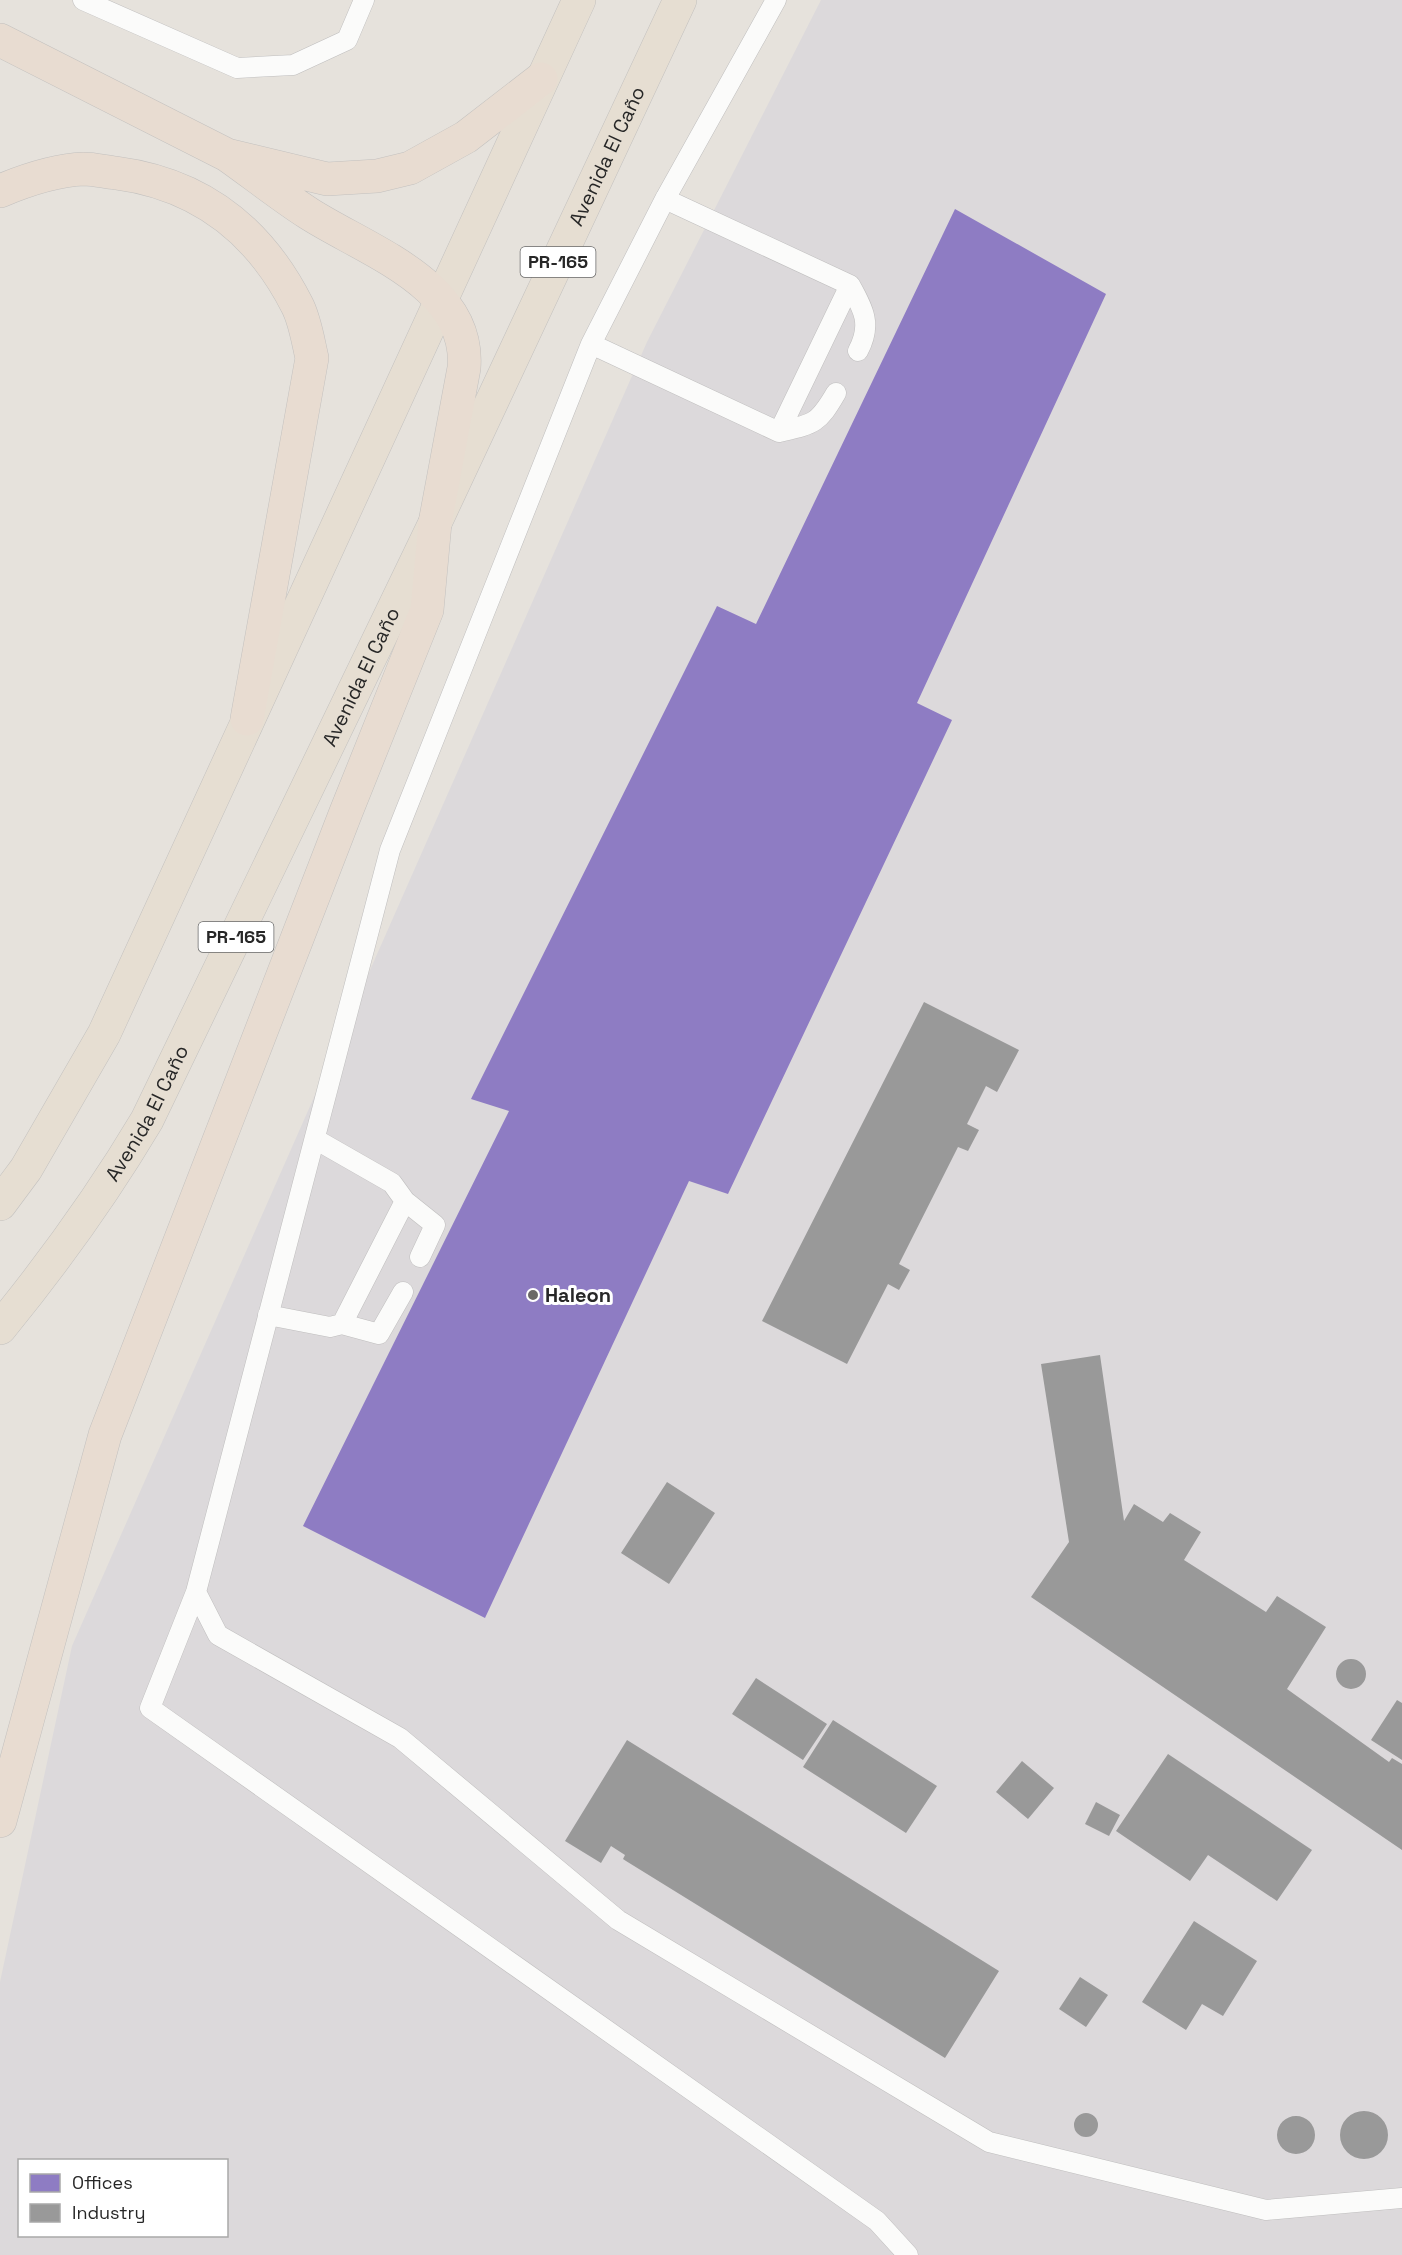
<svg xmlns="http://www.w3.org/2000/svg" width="1402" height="2255" font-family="'Space Grotesk',sans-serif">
<rect width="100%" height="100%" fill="#e6e2dc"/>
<path fill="#dcd9db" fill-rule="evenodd" d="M821 0H1402V2255H0V1982L72 1646 647 342ZM20 2160H226V2236H20Z"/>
<path fill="#8e7cc3" d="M955 209 1106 294 917 703 952 720 728 1194 689 1181 485 1618 303 1526 509 1111 471 1099 717 606 756 624Z"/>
<path fill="#999" d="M924 1002 1019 1050 997 1092 986 1086 967 1124 979 1130 968 1151 958 1147 899 1264 910 1270 899 1290 888 1284 847 1364 762 1321Z
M1100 1355 1124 1521 1134 1504 1163 1522 1170 1513 1201 1532 1184 1560 1266 1612 1277 1596 1326 1627 1287 1689 1389 1762 1392 1758 1402 1764V1850L1031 1597 1069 1542 1041 1364Z
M667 1482 715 1513 669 1584 621 1553Z
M1336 1674a15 15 0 1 1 30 0a15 15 0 1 1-30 0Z
M756 1678 827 1724 803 1760 732 1714Z
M1397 1700 1402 1703V1760L1371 1740Z
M833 1720 937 1786 906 1833 803 1767Z
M627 1740 999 1971 945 2058 626 1861 623 1859 625 1855 611 1846 601 1863 565 1841Z
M1168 1754 1312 1850 1277 1901 1208 1855 1190 1881 1116 1831Z
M1022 1761 1054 1788 1028 1819 996 1792Z
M1096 1802 1120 1815 1109 1836 1085 1824Z
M1194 1921 1257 1961 1223 2016 1202 2004 1186 2030 1142 2002Z
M1080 1977 1108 1995 1086 2027 1059 2009Z
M1340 2135a24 24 0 1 1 48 0a24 24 0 1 1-48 0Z
M1074 2125a12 12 0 1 1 24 0a12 12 0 1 1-24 0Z
M1277 2135a19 19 0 1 1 38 0a19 19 0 1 1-38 0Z"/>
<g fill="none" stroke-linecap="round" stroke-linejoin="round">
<g stroke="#bfbebe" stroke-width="21">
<path id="service" d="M83 0 237 68 293 65 347 40 364 0
M776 0 665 199 591 344 390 850 196 1592 150 1708 877 2221 908 2255
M665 199 850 285C864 310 872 325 858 351
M591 344 779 432C814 424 818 424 836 393
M779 432 850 285
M405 1201 435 1225 420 1257
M268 1315 330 1327 342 1324 405 1201 392 1183 315 1139
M342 1324 379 1334 403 1292
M196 1592 218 1635 400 1738 618 1920 989 2142 1266 2210 1402 2198"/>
</g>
<g stroke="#c3c1bf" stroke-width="34">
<g id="trunk">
<path d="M0 1204 26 1169 104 1034 579 0"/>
<path id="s1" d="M0 1328C54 1262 103 1194 147 1120L435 523 680 0"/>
</g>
</g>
<g stroke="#c3c1bf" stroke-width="34">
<path id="motorway" d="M0 40 227 155 327 179 377 176 410 168 466 137 541 79
M0 191C26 180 56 170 84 169 94 169 106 172 116 173 200 184 259 230 297 305 305 320 308 341 312 358L247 719
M0 1821 105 1435 346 812 427 610 435 523 464 368C471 284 365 250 308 213 280 195 254 174 227 155"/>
</g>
<use href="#service" stroke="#fbfbfa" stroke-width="20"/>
<use href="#trunk" stroke="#e6ded2" stroke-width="33"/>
<use href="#motorway" stroke="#e8dcd1" stroke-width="33"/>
</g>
<circle fill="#6a6866" stroke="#fff" stroke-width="2" cx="533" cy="1295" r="6"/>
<g text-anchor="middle" stroke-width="6" stroke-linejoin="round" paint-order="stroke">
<g fill="#fff" stroke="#686868" stroke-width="1.5">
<rect x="520.5" y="247" width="75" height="30" rx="4.5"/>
<rect x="198.5" y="922" width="75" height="30" rx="4.5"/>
</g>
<g font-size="18" font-weight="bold" fill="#272727">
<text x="558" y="268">PR-165</text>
<text x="236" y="943">PR-165</text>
</g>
<g font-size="20" fill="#272727" stroke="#fff">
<text dy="7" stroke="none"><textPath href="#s1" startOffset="1323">Avenida El Caño</textPath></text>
<text dy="7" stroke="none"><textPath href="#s1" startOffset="747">Avenida El Caño</textPath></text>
<text dy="7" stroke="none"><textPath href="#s1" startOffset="261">Avenida El Caño</textPath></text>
</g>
<g font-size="20" font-weight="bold" fill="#272727" stroke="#fff" text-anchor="start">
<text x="545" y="1302">Haleon</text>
</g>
</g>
<rect x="18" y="2159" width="210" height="78" fill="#ffffff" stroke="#a9a9a9" stroke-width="1.5"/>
<rect x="30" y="2174" width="30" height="18" fill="#8e7cc3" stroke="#a9a9a9" stroke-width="1.5"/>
<text x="72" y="2189" font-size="18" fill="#272727">Offices</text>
<rect x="30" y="2204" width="30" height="18" fill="#999999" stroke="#a9a9a9" stroke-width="1.5"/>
<text x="72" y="2219" font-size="18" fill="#272727">Industry</text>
</svg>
